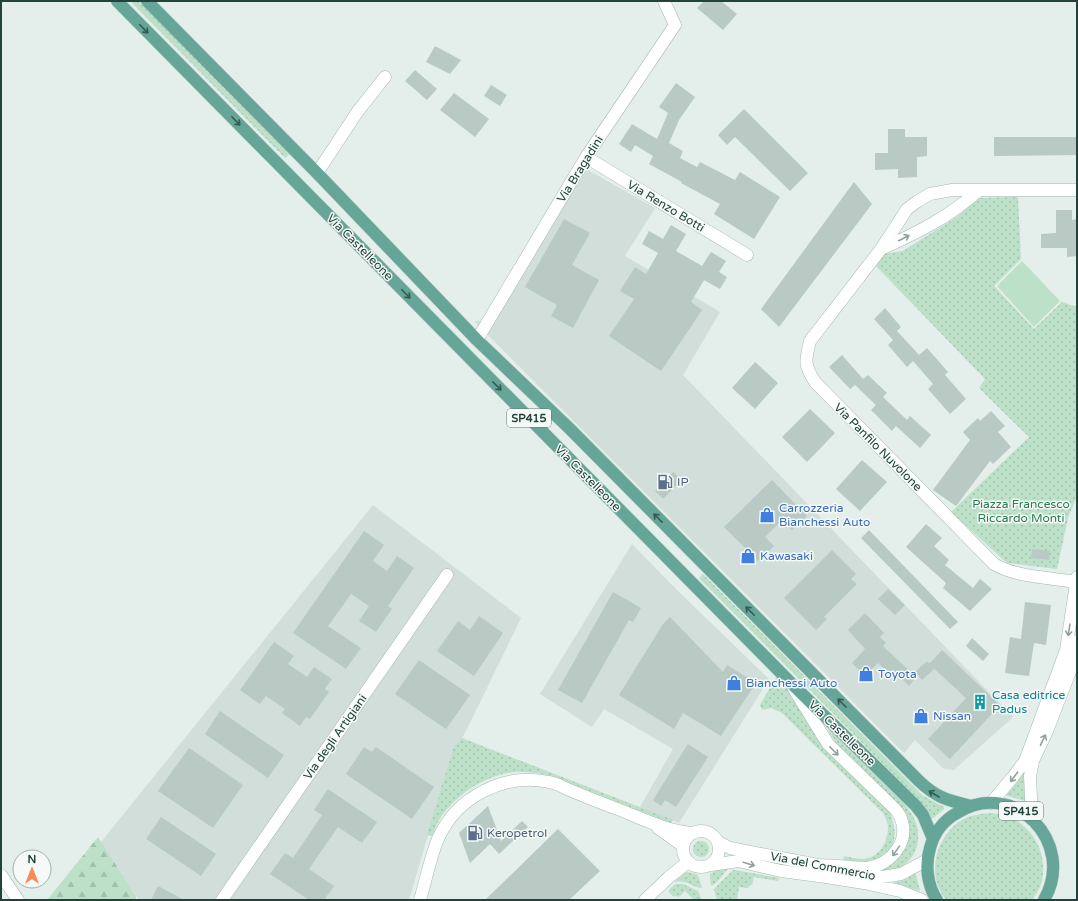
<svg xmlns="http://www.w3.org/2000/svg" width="1078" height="901" font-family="'Varela Round',sans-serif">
<defs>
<pattern id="grass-dots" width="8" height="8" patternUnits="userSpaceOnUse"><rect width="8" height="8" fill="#bce0c8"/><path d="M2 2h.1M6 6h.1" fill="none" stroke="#a1c1ad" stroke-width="1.8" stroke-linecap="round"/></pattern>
<pattern id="forest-firs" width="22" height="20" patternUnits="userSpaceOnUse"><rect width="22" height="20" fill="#bce0c8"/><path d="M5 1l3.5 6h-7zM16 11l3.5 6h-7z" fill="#a1c1ad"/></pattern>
</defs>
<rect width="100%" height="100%" fill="#e4eeea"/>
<path fill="#d2ded9" d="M579 165 655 208 625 256 720 312 683 375 1013 717 954 770 944 769 915 740 904 753 474 321H481Z
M373 505 521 618 468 727 462 738 454 746 409 900H139L101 842Z
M632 544 677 590 769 679 679 823 640 807 673 749 604 709 592 727 540 694Z"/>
<path fill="url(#grass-dots)" d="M130 1H138L290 154 285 158Z
M1018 197 1021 259 994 286 1034 329 1062 302 1077 307V496L1068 518 1057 569 1007 563 951 512 1029 437 979 388 985 379 875 265 884 254 903 251 955 218 979 198Z
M703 574 922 795 944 807V809L931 820 917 798 699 578Z
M777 676 790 688 888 810C897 825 899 849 880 858 876 860 872 863 868 863 860 864 851 862 843 861L844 856C850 857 857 859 863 859 879 858 888 842 888 828 888 822 885 817 883 813L782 713 771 708 762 710 760 705Z
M830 729C846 746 863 762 880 779 891 789 903 800 911 813 922 829 921 853 904 865 896 871 888 874 879 870 902 862 902 848 906 827L835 741 828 730Z
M462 738 673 820 671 823 548 775C536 773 525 771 513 772 485 776 458 793 441 817 437 822 435 830 432 836L427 835 454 746Z
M1026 767V798L1025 801 1005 795Z
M992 813C997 814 1004 815 1010 817 1036 829 1050 859 1040 887 1038 891 1035 896 1032 900H946C943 896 940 891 938 886 930 864 939 836 959 822 968 815 980 814 992 813Z
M693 849a8 8 0 1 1 16 0a8 8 0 1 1-16 0Z
M732 866 752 870C747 869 739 866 733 867 724 868 720 883 711 886L710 874 719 869Z
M733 870H735L779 878 778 881 754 877 752 885H750L748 888 739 887 737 900H717L714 889Z
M686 872 697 874 699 878 702 888C691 887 687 879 674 882Z
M914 874 916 875 920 891 894 883 907 879Z
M675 884H683L698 891 702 900H694L685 891 679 897 676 896 674 897 668 891Z"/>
<path fill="url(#forest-firs)" d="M98 837 136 896V900H47Z"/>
<path fill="#bce0c8" d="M1022 261 1060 301 1034 327 997 286Z"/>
<path fill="#b9c9c4" d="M704 1H721L737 14 723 30 697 8Z
M435 46 461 60 450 74 426 62Z
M415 70 437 89 427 100 405 81Z
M676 83 695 97 679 120 669 143 683 151 680 158 697 167 700 162 735 180 740 172 780 197 754 239 714 214 720 204 681 183 682 182 649 164 653 156 635 145 631 152 619 144 632 124 657 139 668 113 659 107Z
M491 85 507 95 500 106 484 96Z
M454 93 489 119 475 137 440 110Z
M744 109 808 173 790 191 735 137 727 145 718 135Z
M888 129H905V137H927V156L917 157V177L898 178V169L875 170V153H888Z
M994 137H1077V155L994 156Z
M854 182 872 204 779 327 761 309Z
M1056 210H1072V220L1077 219V256L1067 257V248H1041V234L1056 233Z
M564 219 590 233 572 265 599 280 573 328 551 316 557 305 525 287Z
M671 225 686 234 676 251 702 266 711 252 726 261 719 272 727 277 720 289 704 280 691 302 702 310 661 371 609 336 634 299 620 291 635 267 646 274 658 253 642 244 649 231 663 239Z
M885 308 901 327 897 331 919 355 927 348 948 372 945 375 966 399 950 414 928 389 933 384 913 361 907 367 888 345 893 340 874 319Z
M842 355 863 379 868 375 887 393 883 397 907 420 910 416 931 435 920 448 896 426 892 431 871 410 876 405 855 385 850 389 829 367Z
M755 362 778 383 755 409 732 388Z
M810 409 835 433 807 462 782 437Z
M991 411 1005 426 998 432 1011 447 993 464 990 461 956 506 933 490 970 440 963 432 978 418 980 421Z
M862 460 887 482 860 511 836 489Z
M673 472 682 480 663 499 655 491Z
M772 480 807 516 792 530 782 520 765 537 774 546 758 561 724 527Z
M926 524 942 538 934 546 949 560 945 565 973 588 980 579 992 589 970 611 943 588 946 583 906 547Z
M869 530 958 622 950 629 861 538Z
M364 531 384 545 373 561 387 571 397 556 414 568 388 606 392 609 376 632 359 621 369 606 351 594 328 626 361 648 346 669 293 633Z
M1032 549 1050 551 1049 560 1031 558Z
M832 550 856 574 851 579 857 584 824 617 827 619 816 630 784 598Z
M888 589 905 605 895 615 878 599Z
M613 592 641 608 633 622 629 620 582 703 558 690Z
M1025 602 1051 605 1046 645 1034 643 1029 676 1005 673 1010 637 1021 639Z
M865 613 884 633 880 637 886 643 883 646 916 677 909 686 899 676 896 680 878 663 864 677 857 670 858 669 852 663 865 649 848 630Z
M479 616 503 633 474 676 437 651 458 621 470 630Z
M670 617 723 672 727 665 756 683 721 736 683 713 674 729 619 695 663 624Z
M972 638 989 654 983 661 966 646Z
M274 642 294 656 288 664 307 677 314 667 332 679 325 689 329 692 310 719 306 717 300 726 282 713 285 709 266 696 260 704 240 690Z
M942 650 1000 705 950 759 928 739 966 698 929 664Z
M419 660 470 695 446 729 395 694Z
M927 661 934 669 922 680 915 672Z
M220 711 284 755 268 778 205 734Z
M688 744 708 757 676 807 665 800 661 806 653 800Z
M364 747 372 752 376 747 434 787 412 819 346 774Z
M189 748 243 785 213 828 158 791Z
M328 789 377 822 362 843 338 827 309 869 334 886 324 900H309L270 874 285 853 293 858 322 815 314 810Z
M488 806 501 841 522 821 528 827 499 854 490 844 470 863 459 833Z
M161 817 216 854 201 876 146 839Z
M558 829 600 871 569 900H485Z
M158 886 184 900H151Z"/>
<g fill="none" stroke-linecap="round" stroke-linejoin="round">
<g stroke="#a6b7b2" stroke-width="13">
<path id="street" d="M586 157 747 255
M317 173 358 111 385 77
M979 190C951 216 915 234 881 249L907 209 918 201 930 194 952 190H1077
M881 249 810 341C805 361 804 365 815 382L994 564C1015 577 1052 578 1077 582
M477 340 586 157 675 25 664 1
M222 900 447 575"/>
</g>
<g stroke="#a2bbb3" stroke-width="13">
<path id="secondary" d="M794 689 828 744 892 806C895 809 898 812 900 816 911 841 892 864 867 868 862 868 857 867 852 867 839 866 827 865 814 865
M991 803 1013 777 1025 761 1066 650 1077 577
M1032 818 1030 776 1033 761 1047 731 1071 669 1077 641
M658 828 683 846
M683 849a18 18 0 1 1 36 0a18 18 0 1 1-36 0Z
M718 842 730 848 823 866
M711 865 738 861 781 871 826 877 864 883 900 891 922 900
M856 872 882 877 901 874 927 860
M1 875 18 900
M420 900C426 880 430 858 438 839 456 797 505 772 549 782 557 783 564 788 572 791 588 798 604 804 620 810 643 819 667 831 692 833
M645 900 669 877 688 862"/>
</g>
<g stroke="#c1cac8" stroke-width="13">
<path id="primary" d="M117 1 791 683 916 806 923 815 933 839
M147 1 317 173 477 340 570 429 919 781C937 798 947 800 971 806
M937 900C927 885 925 865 930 848 934 833 944 820 957 813 1014 777 1077 843 1044 900"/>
</g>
<use href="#street" stroke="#fff" stroke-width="12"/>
<use href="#secondary" stroke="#fff" stroke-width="12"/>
<use href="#primary" stroke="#66a699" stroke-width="12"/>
</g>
<defs><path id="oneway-shaft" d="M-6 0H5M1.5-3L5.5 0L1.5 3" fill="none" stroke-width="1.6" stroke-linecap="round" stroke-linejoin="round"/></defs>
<g stroke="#335b52">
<use href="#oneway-shaft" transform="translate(144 29) rotate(46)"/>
<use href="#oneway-shaft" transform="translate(236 121) rotate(45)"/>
<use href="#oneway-shaft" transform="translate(406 294) rotate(45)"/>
<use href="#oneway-shaft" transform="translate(497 386) rotate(45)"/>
<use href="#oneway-shaft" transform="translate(658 518) rotate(-135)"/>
<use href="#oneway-shaft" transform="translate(750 611) rotate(-135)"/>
<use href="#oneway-shaft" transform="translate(842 703) rotate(-135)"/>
<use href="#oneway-shaft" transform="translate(934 794) rotate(-150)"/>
</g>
<g stroke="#90a09d">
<use href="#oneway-shaft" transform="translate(904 238) rotate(-27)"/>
<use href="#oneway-shaft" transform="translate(1069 630) rotate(99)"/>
<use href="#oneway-shaft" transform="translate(1043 740) rotate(-65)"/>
<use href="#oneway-shaft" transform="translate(834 751) rotate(45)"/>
<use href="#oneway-shaft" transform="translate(1014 777) rotate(127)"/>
<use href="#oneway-shaft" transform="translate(896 851) rotate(125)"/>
<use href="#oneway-shaft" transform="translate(749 864) rotate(17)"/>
</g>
<defs>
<g id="fuel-bare" transform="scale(1.2)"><path d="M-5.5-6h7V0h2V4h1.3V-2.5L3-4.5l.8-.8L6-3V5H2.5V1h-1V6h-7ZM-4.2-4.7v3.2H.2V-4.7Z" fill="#5c6f8a" stroke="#f5faf8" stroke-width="2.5" paint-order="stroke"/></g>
<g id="shop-bare" transform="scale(1.2)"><path d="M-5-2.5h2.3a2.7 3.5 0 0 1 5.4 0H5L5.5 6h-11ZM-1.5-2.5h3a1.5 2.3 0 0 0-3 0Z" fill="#3f7fe0" stroke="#f5faf8" stroke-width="2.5" paint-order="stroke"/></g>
<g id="building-bare" transform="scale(1.2)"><path d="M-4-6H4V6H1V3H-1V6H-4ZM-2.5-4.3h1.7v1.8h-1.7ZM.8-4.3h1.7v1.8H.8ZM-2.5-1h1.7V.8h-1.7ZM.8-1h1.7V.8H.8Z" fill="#0f9aa8" stroke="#f5faf8" stroke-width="2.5" paint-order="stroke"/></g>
</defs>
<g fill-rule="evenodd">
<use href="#fuel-bare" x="665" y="482"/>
<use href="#shop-bare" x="767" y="515"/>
<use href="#shop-bare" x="748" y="556"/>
<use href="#shop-bare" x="866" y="674"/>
<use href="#shop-bare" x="734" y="683"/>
<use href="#building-bare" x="980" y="702"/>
<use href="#shop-bare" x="921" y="716"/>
<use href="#fuel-bare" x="475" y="833"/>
</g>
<g text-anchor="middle" stroke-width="3" stroke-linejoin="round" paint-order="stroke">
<g fill="#f5faf8" stroke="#617974" stroke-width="1">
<rect x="507" y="409" width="44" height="18" rx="3"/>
<rect x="999" y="802" width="44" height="18" rx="3"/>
</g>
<g font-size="11" font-weight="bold" fill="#22423b">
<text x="529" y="422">SP415</text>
<text x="1021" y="815">SP415</text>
</g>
<g font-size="12" fill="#22423b" stroke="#f5faf8">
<text transform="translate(580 169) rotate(-58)" y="4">Via Bragadini</text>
<text transform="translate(666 206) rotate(31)" y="4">Via Renzo Botti</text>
<text transform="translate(360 247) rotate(45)" y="4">Via Castelleone</text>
<text transform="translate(878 447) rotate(45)" y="4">Via Panfilo Nuvolone</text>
<text transform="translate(588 478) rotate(45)" y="4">Via Castelleone</text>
<text transform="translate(842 733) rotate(44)" y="4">Via Castelleone</text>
<text transform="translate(335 737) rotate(-55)" y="4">Via degli Artigiani</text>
<text transform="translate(823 866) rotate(11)" y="4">Via del Commercio</text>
</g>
<g font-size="12" fill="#4e5e75" stroke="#f5faf8" text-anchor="start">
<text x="677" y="486">IP</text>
<text x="487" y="837">Keropetrol</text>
</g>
<g font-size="12" fill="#2a7b4e" stroke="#f5faf8">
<text x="1021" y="508">Piazza Francesco<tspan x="1021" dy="14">Riccardo Monti</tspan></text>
</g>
<g font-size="12" fill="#366cbe" stroke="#f5faf8" text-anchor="start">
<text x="779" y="512">Carrozzeria<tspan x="779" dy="14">Bianchessi Auto</tspan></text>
<text x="760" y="560">Kawasaki</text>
<text x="878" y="678">Toyota</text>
<text x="746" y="687">Bianchessi Auto</text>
<text x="933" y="720">Nissan</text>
</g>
<g font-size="12" fill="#0d838f" stroke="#f5faf8" text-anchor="start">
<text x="992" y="699">Casa editrice<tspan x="992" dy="14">Padus</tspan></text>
</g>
</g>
<rect width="1078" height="901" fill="none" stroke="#22423b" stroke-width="4"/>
<g transform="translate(32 869)"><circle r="19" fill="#f5faf8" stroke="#a1b0ac"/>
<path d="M0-3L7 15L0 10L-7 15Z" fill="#f98857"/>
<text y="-6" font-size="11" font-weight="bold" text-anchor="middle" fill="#22423b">N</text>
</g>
</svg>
